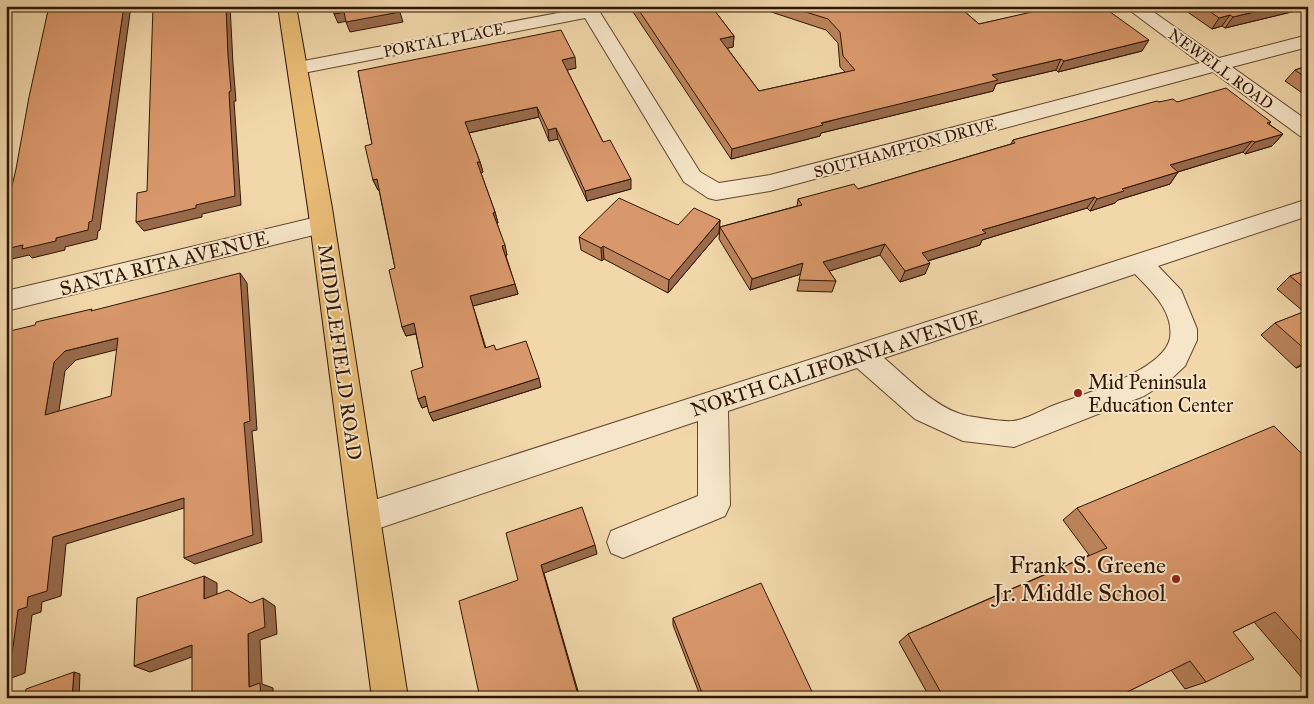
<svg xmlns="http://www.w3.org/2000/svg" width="1314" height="704" font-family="'IM FELL Great Primer',serif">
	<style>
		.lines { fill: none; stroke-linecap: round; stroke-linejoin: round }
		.minor-casing { stroke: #60462d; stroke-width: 2 }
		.major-casing { stroke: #2f1503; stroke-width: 2 }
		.minor { fill: #f6e5c8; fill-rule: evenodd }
		.major { fill: #e8bc75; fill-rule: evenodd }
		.wall { fill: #bb835c; stroke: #2f1503 }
		.shaded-wall { fill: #986a4b; stroke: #2f1503 }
		.building { fill: #d9986b; stroke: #2f1503; fill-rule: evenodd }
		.poi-dot { fill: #8f2418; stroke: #f6e5c8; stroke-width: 2 }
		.labels { text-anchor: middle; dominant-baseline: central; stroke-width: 4; stroke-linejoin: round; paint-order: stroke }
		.far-street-label { font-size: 16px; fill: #2f1503; stroke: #f6e5c8 }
		.street-label { font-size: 20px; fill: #2f1503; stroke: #f6e5c8 }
		.poi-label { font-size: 20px; fill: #2f1503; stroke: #f6e5c8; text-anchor: start }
		.near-poi-label { font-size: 24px; fill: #2f1503; stroke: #f6e5c8; text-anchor: end }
	</style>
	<rect width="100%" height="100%" fill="#f1d7aa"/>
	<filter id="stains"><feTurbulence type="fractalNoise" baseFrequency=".004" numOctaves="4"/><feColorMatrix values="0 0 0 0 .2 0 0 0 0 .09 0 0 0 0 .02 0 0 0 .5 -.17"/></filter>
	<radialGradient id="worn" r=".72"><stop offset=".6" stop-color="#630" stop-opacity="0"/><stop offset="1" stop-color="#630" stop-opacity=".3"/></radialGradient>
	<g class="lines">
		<g class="minor-casing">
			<g id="minor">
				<polygon points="578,6 596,6 700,172 719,183 770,175 1200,63 1124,6 1145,6 1219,58 1308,35 1308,47 1232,67 1308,121 1308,138 1300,136 1213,72 770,191 716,200 708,198 684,182 585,18 298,74 291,72 288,68 291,64 298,62 579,9"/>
				<path d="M 1308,199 L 1308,216 L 1158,266 L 1181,290 L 1197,329 L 1197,340 L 1185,366 L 1171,379 L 1144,396 L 1014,447 L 963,441 L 915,419 L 857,368 L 728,411 L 730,505 L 725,516 L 623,558 L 611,553 L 607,542 L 611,531 L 698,496 L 698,421 L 365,533 L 354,529 L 349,518 L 354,507 L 365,503 ZM 1135,274 C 1151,291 1174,311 1170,338 C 1164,371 1081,395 1052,406 C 1040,411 1025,420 1013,421 C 1002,422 980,418 968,416 C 937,410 908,378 884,358 Z"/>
				<polygon points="321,216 330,219 333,225 330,231 6,311 6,291"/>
			</g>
		</g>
		<g class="major-casing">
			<polygon id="major" points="278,6 296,6 332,208 408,698 372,698 308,208"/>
		</g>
		<use href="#minor" class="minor"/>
		<use href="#major" class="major"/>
	</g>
	<g class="wall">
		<polygon points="629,6 711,6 734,36 733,47 727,48 759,91 845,72 840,67 838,43 826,30 753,6 958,6 979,24 1048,9 1045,6 1102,6 1142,51 1058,72 1056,70 996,84 993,91 821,133 820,136 731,159"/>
		<polygon points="1179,6 1308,6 1308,8 1225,28 1222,26 1212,29"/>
		<polygon points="1308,66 1308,97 1285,81 1295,70"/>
		<polygon points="576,68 567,70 603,142 631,189 587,201 558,139 549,141 539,117 469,133 480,162 483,172 481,173 495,212 498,223 497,223 507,255 506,256 518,294 473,306 486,348 496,350 541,387 433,421 427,406 422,408 418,399 423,367 416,334 406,336 402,327 395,268 379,190 378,190 373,180 372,144 358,71"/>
		<polygon points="1159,102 1177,102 1271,122 1269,124 1283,134 1272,146 1245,154 1243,152 1178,172 1170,184 1118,200 1115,203 1090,211 1087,208 982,240 980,245 928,261 925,274 900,282 880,255 829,271 836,281 832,292 797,291 801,274 750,290 719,239 720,227 797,206 798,199 858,189 1011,144 1013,140"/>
		<polygon points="720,220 719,233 668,293 604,259 602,261 581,250 579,237"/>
		<polygon points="1308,270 1308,363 1296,368 1261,335 1275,323 1304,312 1277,289 1290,276"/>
		<polygon points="1308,452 1308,685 1254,622 1233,632 1206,682 1185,689 1171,670 1115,698 930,698 899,642 908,634 1089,555 1063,520 1077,508 1302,454"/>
		<polygon points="673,618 815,698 701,698 673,625"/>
	</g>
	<g class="shaded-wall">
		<polygon points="124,6 131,6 100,230 98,231 97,239 65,247 65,250 32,258 29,255 12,259 6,254 6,245 56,238 89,222"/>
		<polygon points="226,6 230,6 233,64 236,101 234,101 241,205 202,214 202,217 144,231 136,222 196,205 229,92"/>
		<polygon points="398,6 403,22 350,32 346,22"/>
		<polygon points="1279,6 1308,6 1308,8 1225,28 1233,17"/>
		<polygon points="344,12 347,21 338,23 334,14"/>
		<polygon points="1230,15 1222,26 1212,29 1219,18"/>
		<polygon points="734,36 733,47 719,50 720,39"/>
		<polygon points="1149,40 1142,51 1058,72 1064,61"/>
		<polygon points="575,57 576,68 563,71 562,60"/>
		<polygon points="1061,59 1056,70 996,84 993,91 821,133 820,136 731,159 732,149 992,75"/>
		<polygon points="537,107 539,117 468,133 465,122"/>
		<polygon points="556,128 558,139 549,141 548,130"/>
		<polygon points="1283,134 1272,146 1245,154 1255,142"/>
		<polygon points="1252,141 1243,152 1161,177 1170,165"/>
		<polygon points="477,162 480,162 483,172 480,173"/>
		<polygon points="1178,172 1170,184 1118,200 1115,203 1090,211 1097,199 1122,189"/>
		<polygon points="377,179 381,190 378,190 373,180"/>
		<polygon points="631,179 631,189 587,201 585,191"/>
		<polygon points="1095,197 1087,208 982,240 980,245 917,264 922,253 982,230"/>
		<polygon points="495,212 498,223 496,223 493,213"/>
		<polygon points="720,220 719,233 668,293 669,280"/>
		<polygon points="885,244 880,255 820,274 823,262"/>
		<polygon points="505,245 507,255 505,256 502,246"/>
		<polygon points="603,246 604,259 602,261 601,248"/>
		<polygon points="803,263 801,274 750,290 752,279"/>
		<polygon points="930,263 925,274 900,282 905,271"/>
		<polygon points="240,273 247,283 257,430 252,431 262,542 195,564 184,558 244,423"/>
		<polygon points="515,284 518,294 473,306 470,296"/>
		<polygon points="414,323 418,333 406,336 402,327"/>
		<polygon points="118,338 127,347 76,360 65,371 57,424 45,415 54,362 65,351"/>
		<polygon points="1308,359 1308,363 1296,368"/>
		<polygon points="539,378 541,387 433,421 429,413"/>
		<polygon points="425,396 430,405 422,408 418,399"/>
		<polygon points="184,498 194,505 66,544 61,596 42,602 41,612 32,615 25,673 6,680 6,670 18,610 28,597 53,537"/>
		<polygon points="595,545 597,554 544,573 580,698 579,698 541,565"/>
		<polygon points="204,576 217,583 217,606 204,599"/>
		<polygon points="263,598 275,606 277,634 260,640 262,684 273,688 273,698 261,698 249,687 248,634"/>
		<polygon points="192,645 206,652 150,672 134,666"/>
		<polygon points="74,672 80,674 79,698 72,698"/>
	</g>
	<g class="building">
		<polygon points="49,6 124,6 92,221 89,222 88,230 56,238 56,241 22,249 23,245 6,249 6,211 16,169 29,97"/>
		<polygon points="153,6 226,6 228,55 231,91 229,92 235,196 196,205 196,208 136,222 137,193 147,191"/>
		<polygon points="333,6 398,6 400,12 346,22 344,12 334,14"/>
		<polygon points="636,6 711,6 734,36 720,39 759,91 855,70 843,56 840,32 828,19 787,6 958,6 979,24 1058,6 1102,6 1149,40 1064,61 1061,59 992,75 998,80 821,123 823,125 732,149"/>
		<polygon points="1202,6 1279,6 1233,17 1230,15 1219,18"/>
		<polygon points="561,30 575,57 562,60 603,142 610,140 631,179 585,191 556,128 548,130 537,107 465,122 480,162 477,162 495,212 493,213 505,245 502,246 515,284 470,296 485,348 494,345 496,350 526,341 539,378 429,413 425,396 418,399 411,371 423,367 414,323 402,327 389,270 395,268 377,179 373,180 365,146 372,144 358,71"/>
		<polygon points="1308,66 1308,79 1295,70"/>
		<polygon points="1226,88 1271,122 1267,123 1283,134 1255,142 1252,141 1170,165 1178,172 1122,189 1124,191 1097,199 1095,197 982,230 986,233 922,253 930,263 905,271 885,244 823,262 836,281 799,280 803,263 752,279 720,227 802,205 798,199 854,184 858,189 1015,143 1013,140 1157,101 1159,102 1173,99 1177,102"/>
		<polygon points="619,198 678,225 694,208 720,220 669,280 603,246 601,248 579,237"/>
		<polygon points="1308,270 1308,291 1290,276"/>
		<path d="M 240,273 L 250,421 L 244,423 L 253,535 L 184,558 L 184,498 L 53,537 L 47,591 L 28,597 L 27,607 L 18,610 L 10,669 L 6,670 L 6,332 L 35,325 L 36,322 L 92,309 L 91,311 ZM 118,338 L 111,396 L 45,415 L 54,362 L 65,351 Z"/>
		<polygon points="1308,310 1308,352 1275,323"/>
		<polygon points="1274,426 1302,454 1308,452 1308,649 1275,612 1233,632 1254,659 1206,682 1190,661 1115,698 944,698 908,634 1107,548 1077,508"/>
		<polygon points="582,507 595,545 541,565 579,698 480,698 459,601 518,580 506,533"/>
		<polygon points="204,576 204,599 228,590 251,603 263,598 265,627 248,634 249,687 260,683 261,698 192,698 192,645 134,666 137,598"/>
		<polygon points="761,583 815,698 704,698 673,618"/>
		<polygon points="74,672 72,698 25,698 26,689"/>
	</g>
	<g class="poi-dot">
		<circle cx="1078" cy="393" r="5"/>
		<circle cx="1176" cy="579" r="5"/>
	</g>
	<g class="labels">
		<g class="far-street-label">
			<text transform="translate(444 40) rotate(-11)">PORTAL PLACE</text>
			<text transform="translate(1221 69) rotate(36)">NEWELL ROAD</text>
			<text transform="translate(905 148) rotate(-15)">SOUTHAMPTON DRIVE</text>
		</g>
		<g class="street-label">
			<text transform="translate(164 263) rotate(-14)">SANTA RITA AVENUE</text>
			<text transform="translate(340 352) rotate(82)">MIDDLEFIELD ROAD</text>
			<text transform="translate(836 363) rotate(-18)">NORTH CALIFORNIA AVENUE</text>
		</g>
		<g class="poi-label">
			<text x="1088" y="382">Mid Peninsula<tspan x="1088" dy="23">Education Center</tspan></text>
		</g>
		<g class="near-poi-label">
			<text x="1166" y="565">Frank S. Greene<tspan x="1166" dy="28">Jr. Middle School</tspan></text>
		</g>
	</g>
	<rect width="1314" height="704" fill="none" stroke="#f1d7aa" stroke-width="25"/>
	<rect x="8" y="8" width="1299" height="689" fill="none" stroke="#2f1503" stroke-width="2.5"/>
	<rect x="12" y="12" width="1289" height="679" fill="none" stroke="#2f1503"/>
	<rect width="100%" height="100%" filter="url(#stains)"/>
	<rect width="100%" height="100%" fill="url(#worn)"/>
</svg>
